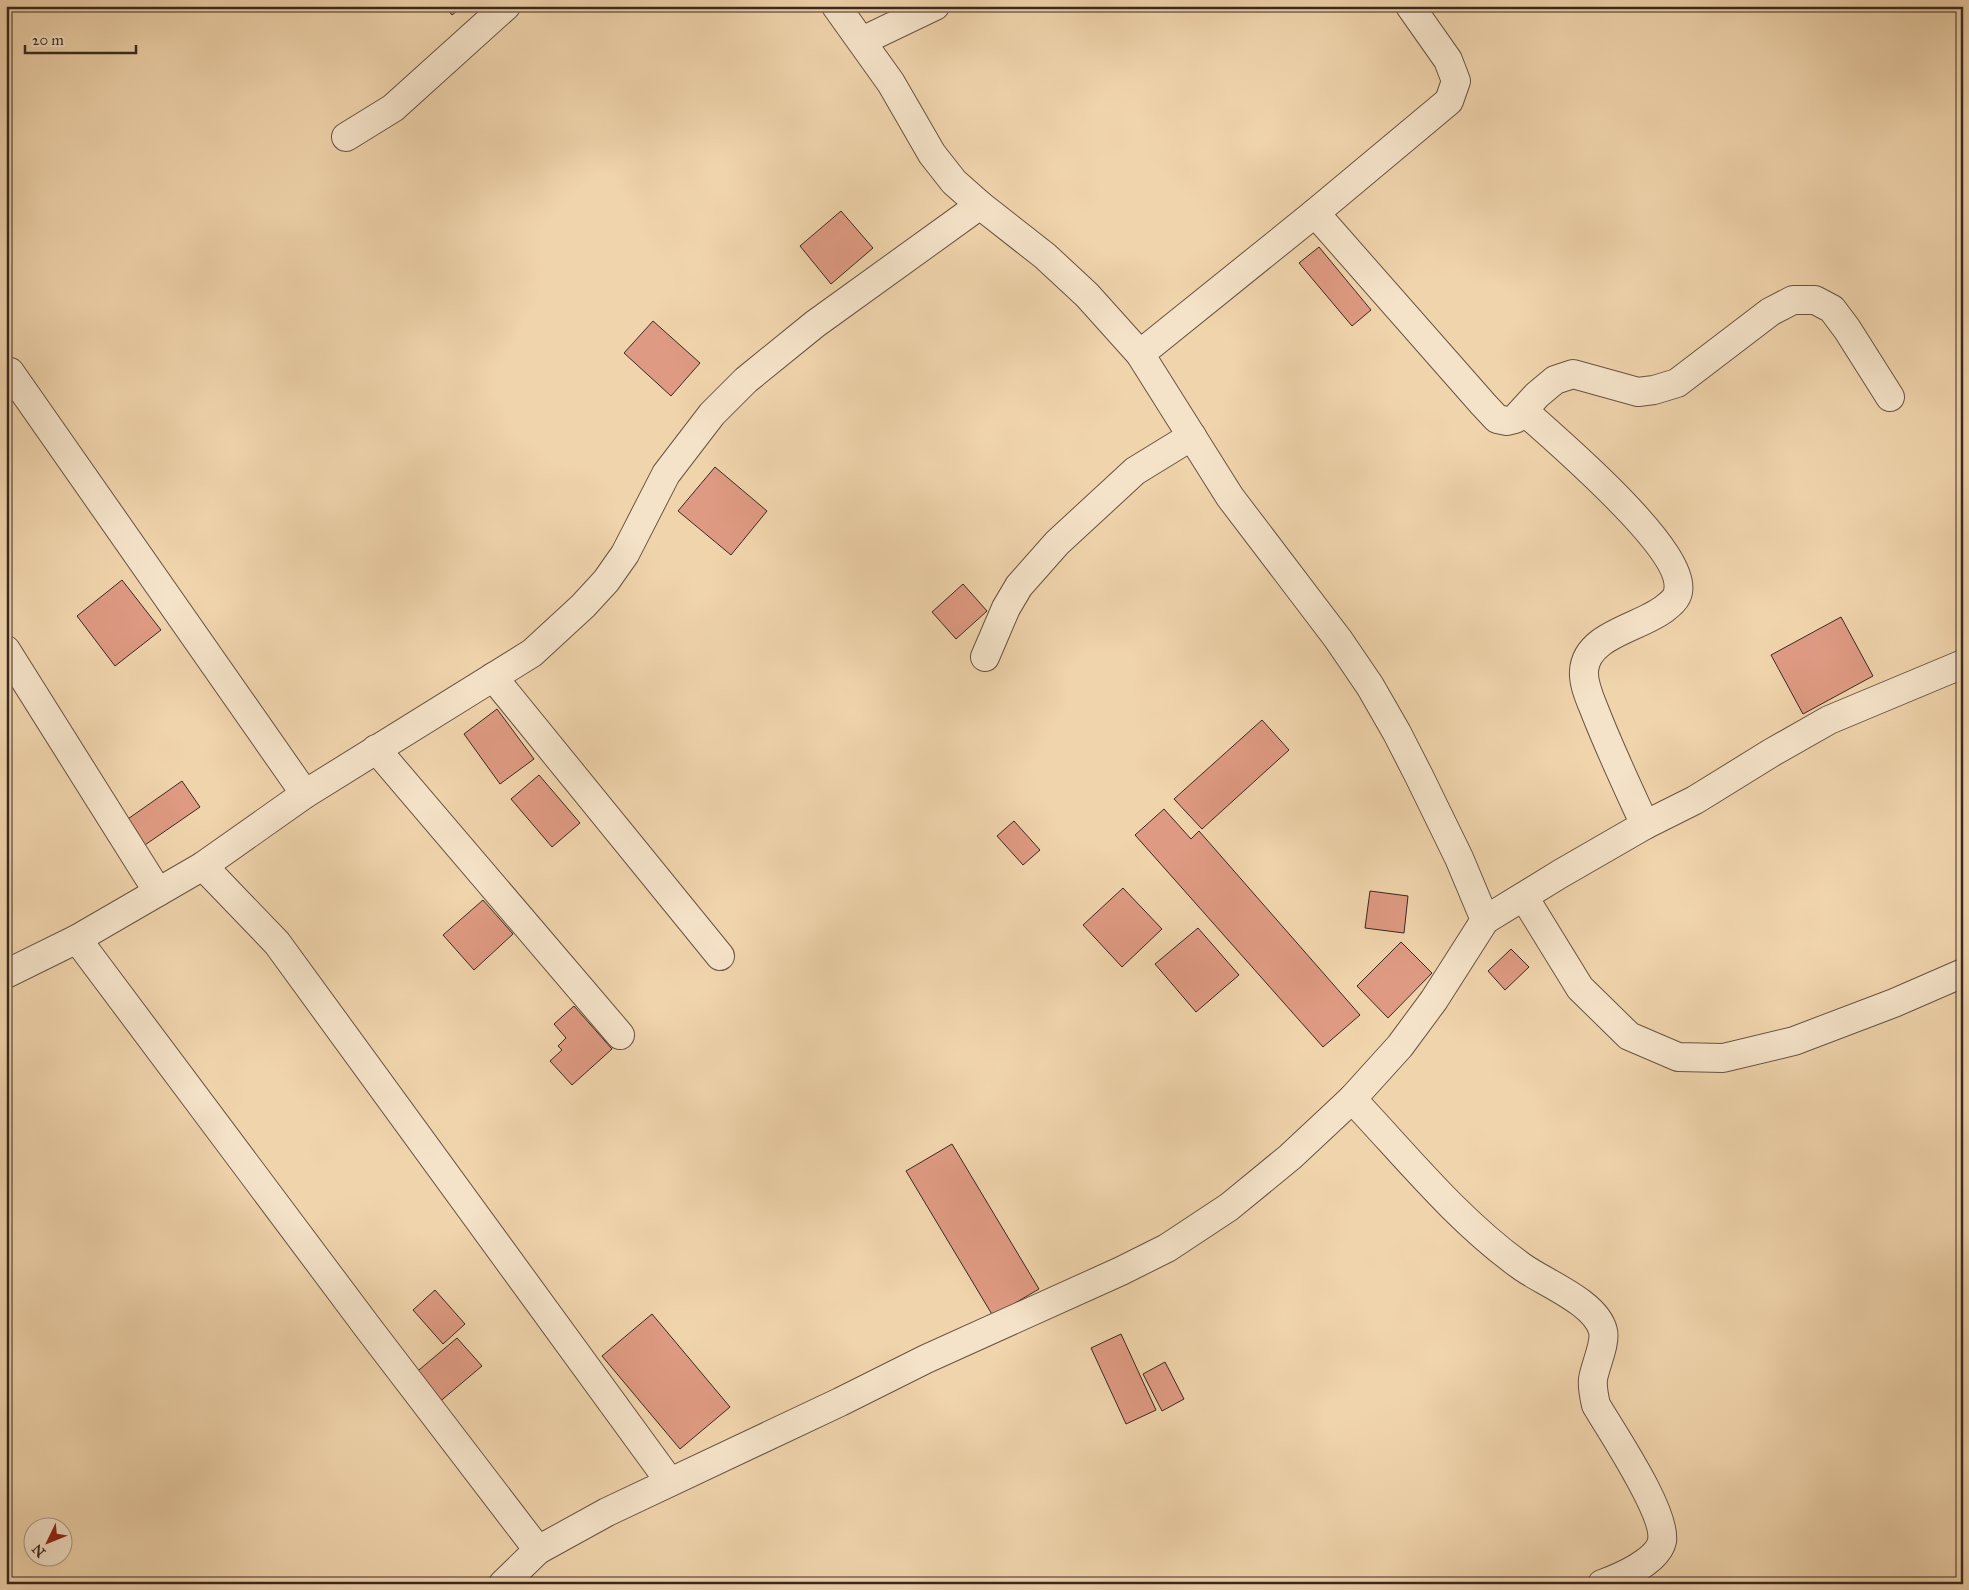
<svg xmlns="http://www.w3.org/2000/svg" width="1969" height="1590" font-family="'IM FELL Great Primer',serif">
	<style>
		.building { fill: #de9a82; stroke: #3b2820 }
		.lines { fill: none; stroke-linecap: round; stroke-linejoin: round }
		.minor-casing { stroke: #685343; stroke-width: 30 }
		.minor { stroke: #f5e3c9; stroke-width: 28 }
	</style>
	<rect width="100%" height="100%" fill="#f0d4ac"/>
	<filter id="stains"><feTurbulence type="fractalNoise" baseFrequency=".004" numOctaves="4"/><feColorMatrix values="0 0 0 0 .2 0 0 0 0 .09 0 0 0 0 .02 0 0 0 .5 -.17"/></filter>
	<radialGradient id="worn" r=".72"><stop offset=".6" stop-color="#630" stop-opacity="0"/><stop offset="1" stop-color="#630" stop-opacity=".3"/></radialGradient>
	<g class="building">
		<polygon points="444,6 463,6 452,15"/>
		<polygon points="841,211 873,248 831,284 800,246"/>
		<polygon points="1319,247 1371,310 1352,326 1299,263"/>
		<polygon points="653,321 700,363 671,396 624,353"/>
		<polygon points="715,467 767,511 731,555 678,511"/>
		<polygon points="122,580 161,630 115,666 77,616"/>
		<polygon points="963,584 987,611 956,639 932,612"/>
		<polygon points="1841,617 1873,676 1803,714 1771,655"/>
		<polygon points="497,709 534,759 500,784 464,734"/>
		<polygon points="1262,720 1289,750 1202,829 1174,799"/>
		<polygon points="539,775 580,823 552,847 511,799"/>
		<polygon points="182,781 200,807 142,847 125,821"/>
		<polygon points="1164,809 1191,839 1199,831 1360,1015 1323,1047 1135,835"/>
		<polygon points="1014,821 1040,850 1023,865 997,836"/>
		<polygon points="1123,888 1162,929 1122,967 1083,925"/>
		<polygon points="1370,891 1408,896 1404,933 1365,928"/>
		<polygon points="483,900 513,934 474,970 443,935"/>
		<polygon points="1198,928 1239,975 1196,1012 1155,964"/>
		<polygon points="1401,942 1432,973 1388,1018 1357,986"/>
		<polygon points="1511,949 1529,967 1505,990 1488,971"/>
		<polygon points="574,1006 612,1049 572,1085 550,1061 562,1050 558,1046 566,1038 554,1024"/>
		<polygon points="952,1144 1039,1289 993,1316 906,1171"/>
		<polygon points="435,1290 465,1324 443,1344 413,1310"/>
		<polygon points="652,1314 730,1407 680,1449 602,1356"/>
		<polygon points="1121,1334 1156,1410 1126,1424 1091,1348"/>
		<polygon points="457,1338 482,1366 437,1404 413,1375"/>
		<polygon points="1165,1362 1184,1399 1162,1411 1143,1374"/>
	</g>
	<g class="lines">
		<g class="minor-casing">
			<g id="minor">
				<polyline points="836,6 891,83 932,154 954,182 980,205 1045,256 1087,295 1140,354 1230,497 1338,639 1370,686 1397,733 1419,776 1459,858 1485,920"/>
				<polyline points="862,41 935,6"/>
				<polyline points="346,137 393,108 506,6"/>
				<polyline points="1315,213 1483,404 1497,419 1507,421 1515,419 1537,395 1555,380 1573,374 1638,392 1654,390 1677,383 1770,312 1793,300 1815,300 1832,309 1847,329 1890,397"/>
				<polyline points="1140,354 1315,213 1449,101 1456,81 1448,60 1410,6"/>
				<polyline points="10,372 305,794"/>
				<path d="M 1524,411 C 1555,439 1687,550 1678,592 C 1677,599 1669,605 1664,609 C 1639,628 1586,635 1584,671 C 1583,685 1591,701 1596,714 C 1611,752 1628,788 1645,825"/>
				<polyline points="6,650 158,892"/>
				<polyline points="985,657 1006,608 1019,586 1057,543 1135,471 1192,436"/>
				<polyline points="493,677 720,956"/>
				<polyline points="376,749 620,1035"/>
				<polyline points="203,866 277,943 670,1482"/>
				<polyline points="1524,897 1580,988 1629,1036 1678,1057 1723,1058 1794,1041 1894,1003 1963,973"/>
				<polyline points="77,939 369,1329 538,1550"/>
				<polyline points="6,974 77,939 203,866 305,794 532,653 583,606 606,581 625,554 666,474 712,414 746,380 815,324 980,205"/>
				<path d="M 1352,1099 C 1406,1156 1457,1220 1521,1266 C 1544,1283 1596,1302 1603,1331 C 1606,1343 1595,1366 1593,1379 C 1592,1388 1594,1396 1596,1405 C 1611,1431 1667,1513 1662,1541 C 1658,1561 1621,1577 1602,1584"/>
				<polyline points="503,1584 538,1550 607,1512 840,1402 926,1359 1121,1271 1167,1248 1229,1207 1290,1157 1352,1099 1400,1046 1434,1000 1485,920 1560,874 1645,825 1695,800 1771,753 1829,720 1963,664"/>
			</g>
		</g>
		<use href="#minor" class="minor"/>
	</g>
	<rect width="1969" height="1590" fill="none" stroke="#f0d4ac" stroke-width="25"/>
	<rect x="8" y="8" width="1954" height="1575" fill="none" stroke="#3b2820" stroke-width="2.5"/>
	<rect x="12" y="12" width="1944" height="1565" fill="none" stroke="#3b2820"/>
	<g transform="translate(48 1542) rotate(227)"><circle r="24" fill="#f5e3c9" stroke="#ab9885"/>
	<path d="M0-4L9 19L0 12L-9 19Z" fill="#8f2418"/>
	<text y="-8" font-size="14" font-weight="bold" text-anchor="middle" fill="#3b2820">N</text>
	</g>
	<path d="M25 45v8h111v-8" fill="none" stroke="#3b2820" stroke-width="2.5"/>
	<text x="32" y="45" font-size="15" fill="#3b2820" stroke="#f5e3c9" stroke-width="4" paint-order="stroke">20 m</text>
	<rect width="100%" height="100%" filter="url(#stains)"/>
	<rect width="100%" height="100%" fill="url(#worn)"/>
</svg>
